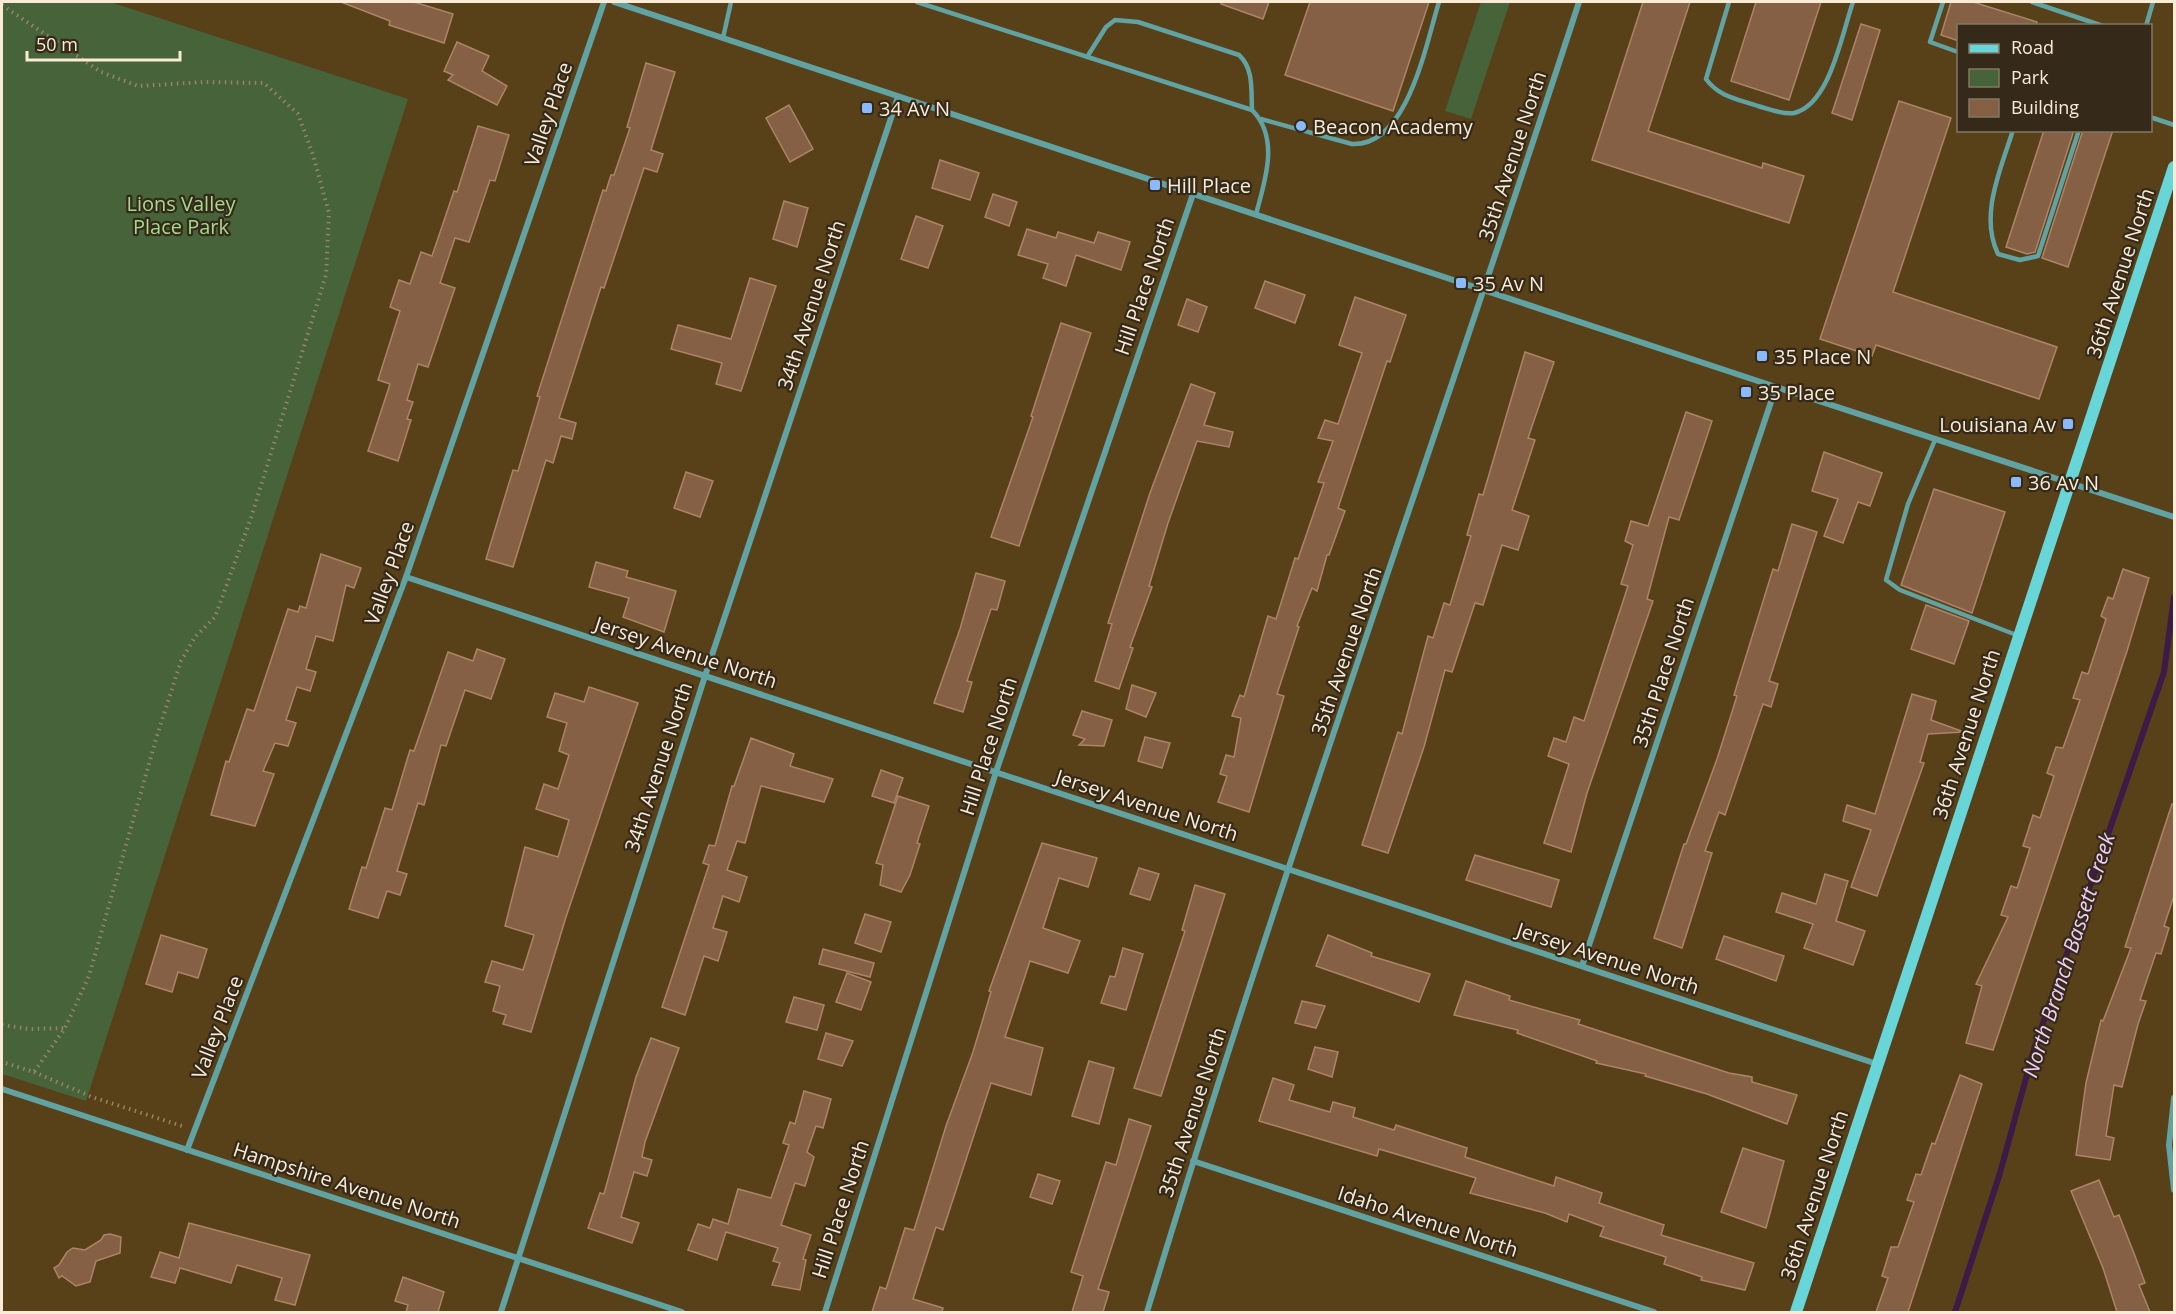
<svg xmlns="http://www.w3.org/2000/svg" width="2176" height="1314" font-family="'Open Sans',sans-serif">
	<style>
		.green { fill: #46633a }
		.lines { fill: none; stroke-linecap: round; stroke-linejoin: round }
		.stream { stroke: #3d1b48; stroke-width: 6 }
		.building { fill: #866044; stroke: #ac8467; stroke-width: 1.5 }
		.path { stroke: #988464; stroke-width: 4; stroke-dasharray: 1.5 4.5; stroke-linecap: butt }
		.lane { stroke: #61a2a3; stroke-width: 4.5 }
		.street { stroke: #61a2a3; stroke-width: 6 }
		.secondary { stroke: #68d6d8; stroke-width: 12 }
		.poi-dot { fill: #8bbafc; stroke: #352919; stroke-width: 2 }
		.labels { text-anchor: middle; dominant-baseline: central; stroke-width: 4.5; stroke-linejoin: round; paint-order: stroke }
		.poi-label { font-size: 20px; fill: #f9ebd5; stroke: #352919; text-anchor: start }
		.street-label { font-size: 20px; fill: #f9ebd5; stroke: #352919 }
		.park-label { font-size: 20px; fill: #a4da8e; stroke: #352919 }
		.water-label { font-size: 21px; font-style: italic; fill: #f0cefc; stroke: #352919 }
	</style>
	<rect width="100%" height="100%" fill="#584019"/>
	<g class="green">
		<polygon points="2,2 110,2 408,99 86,1101 2,1074"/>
		<polygon points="1481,2 1510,2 1471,119 1445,111"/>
	</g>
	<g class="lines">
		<polyline class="stream" points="1955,1312 2000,1173 2034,1049 2164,672 2174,597"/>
	</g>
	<g class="building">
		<polygon points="341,2 414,2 453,14 444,43 389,25 390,21"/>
		<polygon points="1221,2 1269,2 1263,19 1221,4"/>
		<polygon points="1310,2 1429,2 1393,111 1285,75"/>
		<polygon points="1643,2 1690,2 1648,131 1762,168 1763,163 1804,176 1789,223 1592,160"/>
		<polygon points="1756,2 1821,2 1789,100 1731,81"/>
		<polygon points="1951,2 1973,2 2037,22 2036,26 1959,26 1959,41 1941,35"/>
		<polygon points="1861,24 1880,30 1852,120 1832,113"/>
		<polygon points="457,42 489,56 482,71 507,86 497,105 448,80 453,75 444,71"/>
		<polygon points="646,63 675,72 651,150 663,154 657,172 644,168 604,288 601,287 559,418 576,423 572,439 561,436 553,463 546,460 513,567 486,559 513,470 518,471 540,397 537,396 603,190 606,191 611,175 614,175 630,128 627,127"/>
		<polygon points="1899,101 1951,118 1893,292 2057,347 2039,399 1876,345 1872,356 1820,339"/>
		<polygon points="789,105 813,149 790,162 766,118"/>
		<polygon points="478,126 509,135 495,181 490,180 469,242 455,238 440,283 455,288 428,367 418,364 407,400 413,402 407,419 411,420 398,461 368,451 390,384 378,380 400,311 390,307 399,280 410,284 421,252 432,256 454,191 457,192"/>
		<polygon points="2044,130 2074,130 2035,252 2027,254 2006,247"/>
		<polygon points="2083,130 2113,130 2068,267 2042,258"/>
		<polygon points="940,160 979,173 970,200 932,188"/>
		<polygon points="993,194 1017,202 1009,226 985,217"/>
		<polygon points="784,201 808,208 797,247 773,239"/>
		<polygon points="916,216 943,226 928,268 901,259"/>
		<polygon points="1027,229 1056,238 1058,232 1094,243 1098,232 1130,242 1121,270 1076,255 1066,286 1043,278 1048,264 1018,255"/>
		<polygon points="750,278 776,286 741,391 716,384 722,363 671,349 678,325 731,339"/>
		<polygon points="1265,281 1305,295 1295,323 1255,308"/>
		<polygon points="1355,297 1406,315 1390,362 1387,361 1338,508 1345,511 1329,555 1327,555 1317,591 1312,588 1297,626 1299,627 1277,694 1284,696 1249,812 1218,802 1227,776 1220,774 1226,755 1234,757 1241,718 1232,716 1240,695 1244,697 1268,616 1276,619 1295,558 1298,559 1324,483 1318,482 1333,441 1318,438 1325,420 1338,424 1362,353 1339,345"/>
		<polygon points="1187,299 1207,307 1198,332 1178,325"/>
		<polygon points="1061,323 1091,333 1019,546 991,537 1033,417 1031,416"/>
		<polygon points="1525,352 1554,362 1528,438 1535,440 1512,510 1529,516 1518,550 1502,545 1483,605 1475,603 1452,672 1445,670 1424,747 1388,853 1362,845 1398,732 1402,734 1428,636 1433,638 1444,603 1450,605 1471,536 1467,535 1479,494 1483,495"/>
		<polygon points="1191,384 1215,393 1204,425 1233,432 1229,447 1197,441 1168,523 1149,586 1152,587 1130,647 1133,648 1119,689 1095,681 1112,624 1108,623 1150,493"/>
		<polygon points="1686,412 1712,421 1679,520 1669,517 1647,599 1653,601 1587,793 1571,852 1544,843 1569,764 1548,756 1554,738 1566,742 1574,717 1584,721 1628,586 1621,584 1633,545 1625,541 1631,521 1648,526"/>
		<polygon points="1824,452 1882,473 1870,506 1858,502 1843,543 1824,536 1838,499 1812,491"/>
		<polygon points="686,472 713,481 700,517 674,508"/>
		<polygon points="1934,489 2005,512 1972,613 1901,585"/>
		<polygon points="1792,524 1817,532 1769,681 1778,684 1771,707 1763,704 1725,815 1719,812 1705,851 1712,853 1682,948 1654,938 1684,844 1686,844 1717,759 1737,696 1734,695 1773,569 1778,571"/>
		<polygon points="321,554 361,568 354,588 346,585 333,641 316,636 306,669 316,672 310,691 297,687 286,720 296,723 288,746 275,743 263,771 274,774 255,826 211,815 226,761 229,762 247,709 254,711 288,609 298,612 300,606 306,608"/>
		<polygon points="596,562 628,571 626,577 676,591 664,632 623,617 629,598 589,587"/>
		<polygon points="2123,569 2149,578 2127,651 1993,1050 1966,1043 1982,986 1976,984 2008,917 2001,915 2011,886 2017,888 2030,848 2023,846 2033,815 2040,818 2054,776 2047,773 2056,747 2063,748 2080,700 2073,698 2082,672 2088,674 2106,619 2101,616 2108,597 2113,599"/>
		<polygon points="976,573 1005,581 997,610 991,609 967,681 972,682 963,712 934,703 960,629"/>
		<polygon points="1926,605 1969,621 1954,664 1911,649"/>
		<polygon points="477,649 505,659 491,699 465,690 446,746 441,745 424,805 418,803 397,871 407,874 400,895 387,891 378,918 349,909 362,867 366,868 385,808 392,810 410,750 414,751 448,652 473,661"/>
		<polygon points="1132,685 1156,693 1146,717 1126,709"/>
		<polygon points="589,687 638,703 566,917 531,1032 503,1024 506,1015 493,1011 500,986 485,982 492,961 523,970 534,935 505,926 525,847 558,857 569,820 536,809 544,784 558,789 569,755 559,751 567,723 547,717 555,693 584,702"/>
		<polygon points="1912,694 1936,701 1931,720 1964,732 1928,734 1920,762 1924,763 1877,896 1851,887 1871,830 1843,821 1847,805 1875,814"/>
		<polygon points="1082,711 1112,720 1104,746 1079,745 1085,739 1073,735"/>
		<polygon points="1145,737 1170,743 1162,768 1138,761"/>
		<polygon points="751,738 794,754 790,766 833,779 824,802 761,786 745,843 737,841 727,870 747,877 739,902 723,896 713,928 727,932 718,961 704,956 685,1015 662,1007 709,865 703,863 709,845 715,846 732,786 734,786"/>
		<polygon points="881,770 903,778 894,803 872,796"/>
		<polygon points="898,796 929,806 917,843 920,844 910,875 901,892 880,885 883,865 876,863"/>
		<polygon points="2172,804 2175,805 2175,893 2164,926 2169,928 2161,954 2156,953 2140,1000 2146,1001 2138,1024 2122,1087 2114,1085 2106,1136 2114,1138 2110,1160 2076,1155 2086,1083 2101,1020 2103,1021 2131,948 2125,947"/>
		<polygon points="1042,843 1097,858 1088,887 1059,878 1043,928 1080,941 1068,973 1030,961 1005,1037 1043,1048 1031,1095 991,1083 943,1230 936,1227 913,1299 943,1308 942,1312 872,1312 880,1287 886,1289 905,1228 914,1230 946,1126 973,1052 991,992 989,991"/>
		<polygon points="1475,855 1559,880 1551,907 1466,880"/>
		<polygon points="1139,868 1159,874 1150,900 1130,894"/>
		<polygon points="1825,874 1848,881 1836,921 1865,931 1853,965 1804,948 1813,924 1776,912 1782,893 1816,904"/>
		<polygon points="1195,885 1225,894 1161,1096 1134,1088 1185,931 1182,930"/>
		<polygon points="865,914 891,922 881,952 855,943"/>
		<polygon points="161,935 207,949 198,978 178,972 172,992 146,984"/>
		<polygon points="1328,935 1372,953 1371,956 1430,974 1419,1002 1316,966"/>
		<polygon points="1724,936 1784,956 1776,981 1716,959"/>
		<polygon points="1123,948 1143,954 1126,1010 1101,1003 1110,976 1115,977"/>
		<polygon points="823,949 874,963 870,977 819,964"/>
		<polygon points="847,973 871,982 861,1010 836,1002"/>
		<polygon points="1466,981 1510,996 1509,1000 1580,1020 1578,1024 1729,1073 1752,1077 1752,1082 1797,1095 1787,1124 1707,1094 1645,1076 1646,1074 1596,1063 1597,1061 1517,1033 1518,1030 1454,1015"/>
		<polygon points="794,997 824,1005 817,1030 786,1022"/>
		<polygon points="1302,1001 1325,1006 1316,1028 1295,1023"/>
		<polygon points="826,1033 853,1041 842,1066 818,1059"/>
		<polygon points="651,1038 679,1048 645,1142 642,1157 652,1160 647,1176 634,1172 621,1217 639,1223 632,1243 588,1228 600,1193 604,1194 636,1077"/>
		<polygon points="1315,1047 1338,1052 1332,1077 1308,1069"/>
		<polygon points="1089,1061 1114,1068 1099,1124 1072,1116"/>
		<polygon points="1960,1075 1982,1084 1908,1312 1876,1312 1888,1278 1882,1276 1891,1247 1898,1247 1914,1202 1907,1200 1916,1174 1921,1175 1932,1143 1935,1144"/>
		<polygon points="1273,1078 1294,1085 1289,1100 1330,1112 1333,1102 1355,1108 1353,1117 1394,1130 1396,1125 1467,1148 1465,1157 1554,1186 1556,1177 1602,1193 1599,1203 1664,1225 1661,1235 1754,1263 1745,1290 1701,1280 1702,1277 1664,1264 1666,1257 1600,1236 1604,1227 1569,1214 1567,1222 1545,1213 1470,1193 1476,1178 1379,1149 1377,1156 1259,1121"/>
		<polygon points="804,1091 831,1099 823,1128 816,1126 807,1152 814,1157 805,1186 795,1183 781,1225 811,1235 803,1259 806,1260 800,1290 772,1285 780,1263 773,1261 778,1248 726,1232 717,1260 688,1250 698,1224 710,1228 713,1219 728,1224 738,1189 771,1198 789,1145 783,1143 790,1122 795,1124"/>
		<polygon points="1129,1119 1151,1126 1098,1289 1109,1292 1103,1312 1072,1312 1083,1276 1071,1272 1106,1162 1116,1165"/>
		<polygon points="1743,1148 1784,1161 1766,1228 1721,1212"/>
		<polygon points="1038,1174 1060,1181 1052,1204 1030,1197"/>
		<polygon points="2099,1180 2114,1217 2119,1215 2135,1256 2145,1283 2139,1285 2150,1312 2117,1312 2103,1268 2071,1191"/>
		<polygon points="189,1223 310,1255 295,1305 275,1300 282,1278 237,1265 231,1283 180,1268 175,1283 151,1277 160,1252 179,1258"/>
		<polygon points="110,1234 121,1237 120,1253 96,1261 90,1282 76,1286 62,1276 59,1278 54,1268 59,1265 67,1252 73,1248 85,1250 101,1240 104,1235"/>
		<polygon points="403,1277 444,1292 438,1312 406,1312 408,1305 395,1301"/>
	</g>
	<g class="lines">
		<g class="path">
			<polyline points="2,5 101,72 138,86 205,82 264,83 298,114 313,155 329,213 326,275 251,518 215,617 195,637 181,661 156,739 89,976 65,1028 34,1072 2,1062"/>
			<polyline points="2,1025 29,1029 65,1028"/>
			<polyline points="34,1072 92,1097 182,1126"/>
		</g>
		<g class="lane">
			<path d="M 917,2 L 1252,110 C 1280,138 1265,181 1256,214"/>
			<path d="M 1729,2 L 1706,79 C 1719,97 1738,99 1758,106 C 1769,109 1783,115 1794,113 C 1830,105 1842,33 1853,2"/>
			<polyline points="1943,2 1930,42 1958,52"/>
			<polyline points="2032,2 2103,26"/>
			<polyline points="2146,26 2153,2"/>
			<polyline points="723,38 731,2"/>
			<path d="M 1087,57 L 1106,27 L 1115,20 L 1138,22 L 1239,55 C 1254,69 1251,90 1252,110"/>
			<polyline points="2150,117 2174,125"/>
			<path d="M 1261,119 L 1352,144 C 1408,147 1426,43 1439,2"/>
			<path d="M 2013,130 C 2001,169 1979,215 1998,254 L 2020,260 L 2038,256 L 2079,130"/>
			<polyline points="1935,440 1908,504 1886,580 1900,590 2019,636"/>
		</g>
		<g class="street">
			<polyline points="614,2 1776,387 2174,517"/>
			<polyline points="406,577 1877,1064"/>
			<polyline points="1582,966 1776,387"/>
			<polyline points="2,1089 682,1312"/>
			<polyline points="2174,1098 2169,1145 2174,1190"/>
			<polyline points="187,1150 406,577 604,2"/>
			<polyline points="1193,1161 1654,1312"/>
			<polyline points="501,1312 705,676 898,97"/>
			<polyline points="825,1312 996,772 1193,194"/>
			<path d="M 1147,1312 C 1280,872 1437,439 1579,2"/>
		</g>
		<polyline class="secondary" points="1796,1312 2174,167"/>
	</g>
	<g class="poi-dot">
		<rect x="861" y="102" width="12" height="12" rx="3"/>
		<circle cx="1301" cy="126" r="6"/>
		<rect x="1149" y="179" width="12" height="12" rx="3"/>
		<rect x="1455" y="277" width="12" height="12" rx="3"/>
		<rect x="1756" y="350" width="12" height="12" rx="3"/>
		<rect x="1740" y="386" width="12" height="12" rx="3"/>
		<rect x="2062" y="418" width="12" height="12" rx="3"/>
		<rect x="2010" y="476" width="12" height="12" rx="3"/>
	</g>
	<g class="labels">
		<g class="poi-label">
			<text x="879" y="108">34 Av N</text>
			<text x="1313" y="126">Beacon Academy</text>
			<text x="1167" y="185">Hill Place</text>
			<text x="1473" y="283">35 Av N</text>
			<text x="1774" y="356">35 Place N</text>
			<text x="1758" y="392">35 Place</text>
			<text x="2056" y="424" text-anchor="end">Louisiana Av</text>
			<text x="2028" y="482">36 Av N</text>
		</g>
		<g class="street-label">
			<text transform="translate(548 114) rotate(-71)">Valley Place</text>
			<text transform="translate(1512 156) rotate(-72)">35th Avenue North</text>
			<text transform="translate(2120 273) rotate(-72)">36th Avenue North</text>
			<text transform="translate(1144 286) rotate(-71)">Hill Place North</text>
			<text transform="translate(811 305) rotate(-72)">34th Avenue North</text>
			<text transform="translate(389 573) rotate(-70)">Valley Place</text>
			<text transform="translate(1346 651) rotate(-71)">35th Avenue North</text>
			<text transform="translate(686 652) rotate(18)">Jersey Avenue North</text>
			<text transform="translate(1663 672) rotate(-72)">35th Place North</text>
			<text transform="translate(1966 734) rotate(-72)">36th Avenue North</text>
			<text transform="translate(988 746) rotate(-72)">Hill Place North</text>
			<text transform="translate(658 767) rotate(-72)">34th Avenue North</text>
			<text transform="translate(1147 805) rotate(18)">Jersey Avenue North</text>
			<text transform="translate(1608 958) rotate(18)">Jersey Avenue North</text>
			<text transform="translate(217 1027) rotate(-69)">Valley Place</text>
			<text transform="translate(1192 1112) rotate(-72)">35th Avenue North</text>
			<text transform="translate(347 1185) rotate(18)">Hampshire Avenue North</text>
			<text transform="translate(1814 1195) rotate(-72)">36th Avenue North</text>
			<text transform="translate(840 1209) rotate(-72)">Hill Place North</text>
			<text transform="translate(1428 1221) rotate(18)">Idaho Avenue North</text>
		</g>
		<g class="park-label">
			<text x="181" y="203">Lions Valley<tspan x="181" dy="23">Place Park</tspan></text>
		</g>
		<g class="water-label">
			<text transform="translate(2068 955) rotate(-72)">North Branch Bassett Creek</text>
		</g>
	</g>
	<rect width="2176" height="1314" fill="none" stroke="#f9ebd5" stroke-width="6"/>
	<rect x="1957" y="24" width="195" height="108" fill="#352919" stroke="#837764" stroke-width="1.5"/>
	<rect x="1969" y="44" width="30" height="9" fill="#68d6d8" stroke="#837764" stroke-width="1.5"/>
	<text x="2011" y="54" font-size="18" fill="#f9ebd5">Road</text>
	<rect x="1969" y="69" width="30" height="18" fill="#46633a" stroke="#837764" stroke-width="1.5"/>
	<text x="2011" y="84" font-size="18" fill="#f9ebd5">Park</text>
	<rect x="1969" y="99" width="30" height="18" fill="#866044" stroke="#837764" stroke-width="1.5"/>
	<text x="2011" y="114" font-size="18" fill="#f9ebd5">Building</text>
	<path d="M27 51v9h153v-9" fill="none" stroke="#f9ebd5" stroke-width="3"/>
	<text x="36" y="51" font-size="18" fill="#f9ebd5" stroke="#352919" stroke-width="4.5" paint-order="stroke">50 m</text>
</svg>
